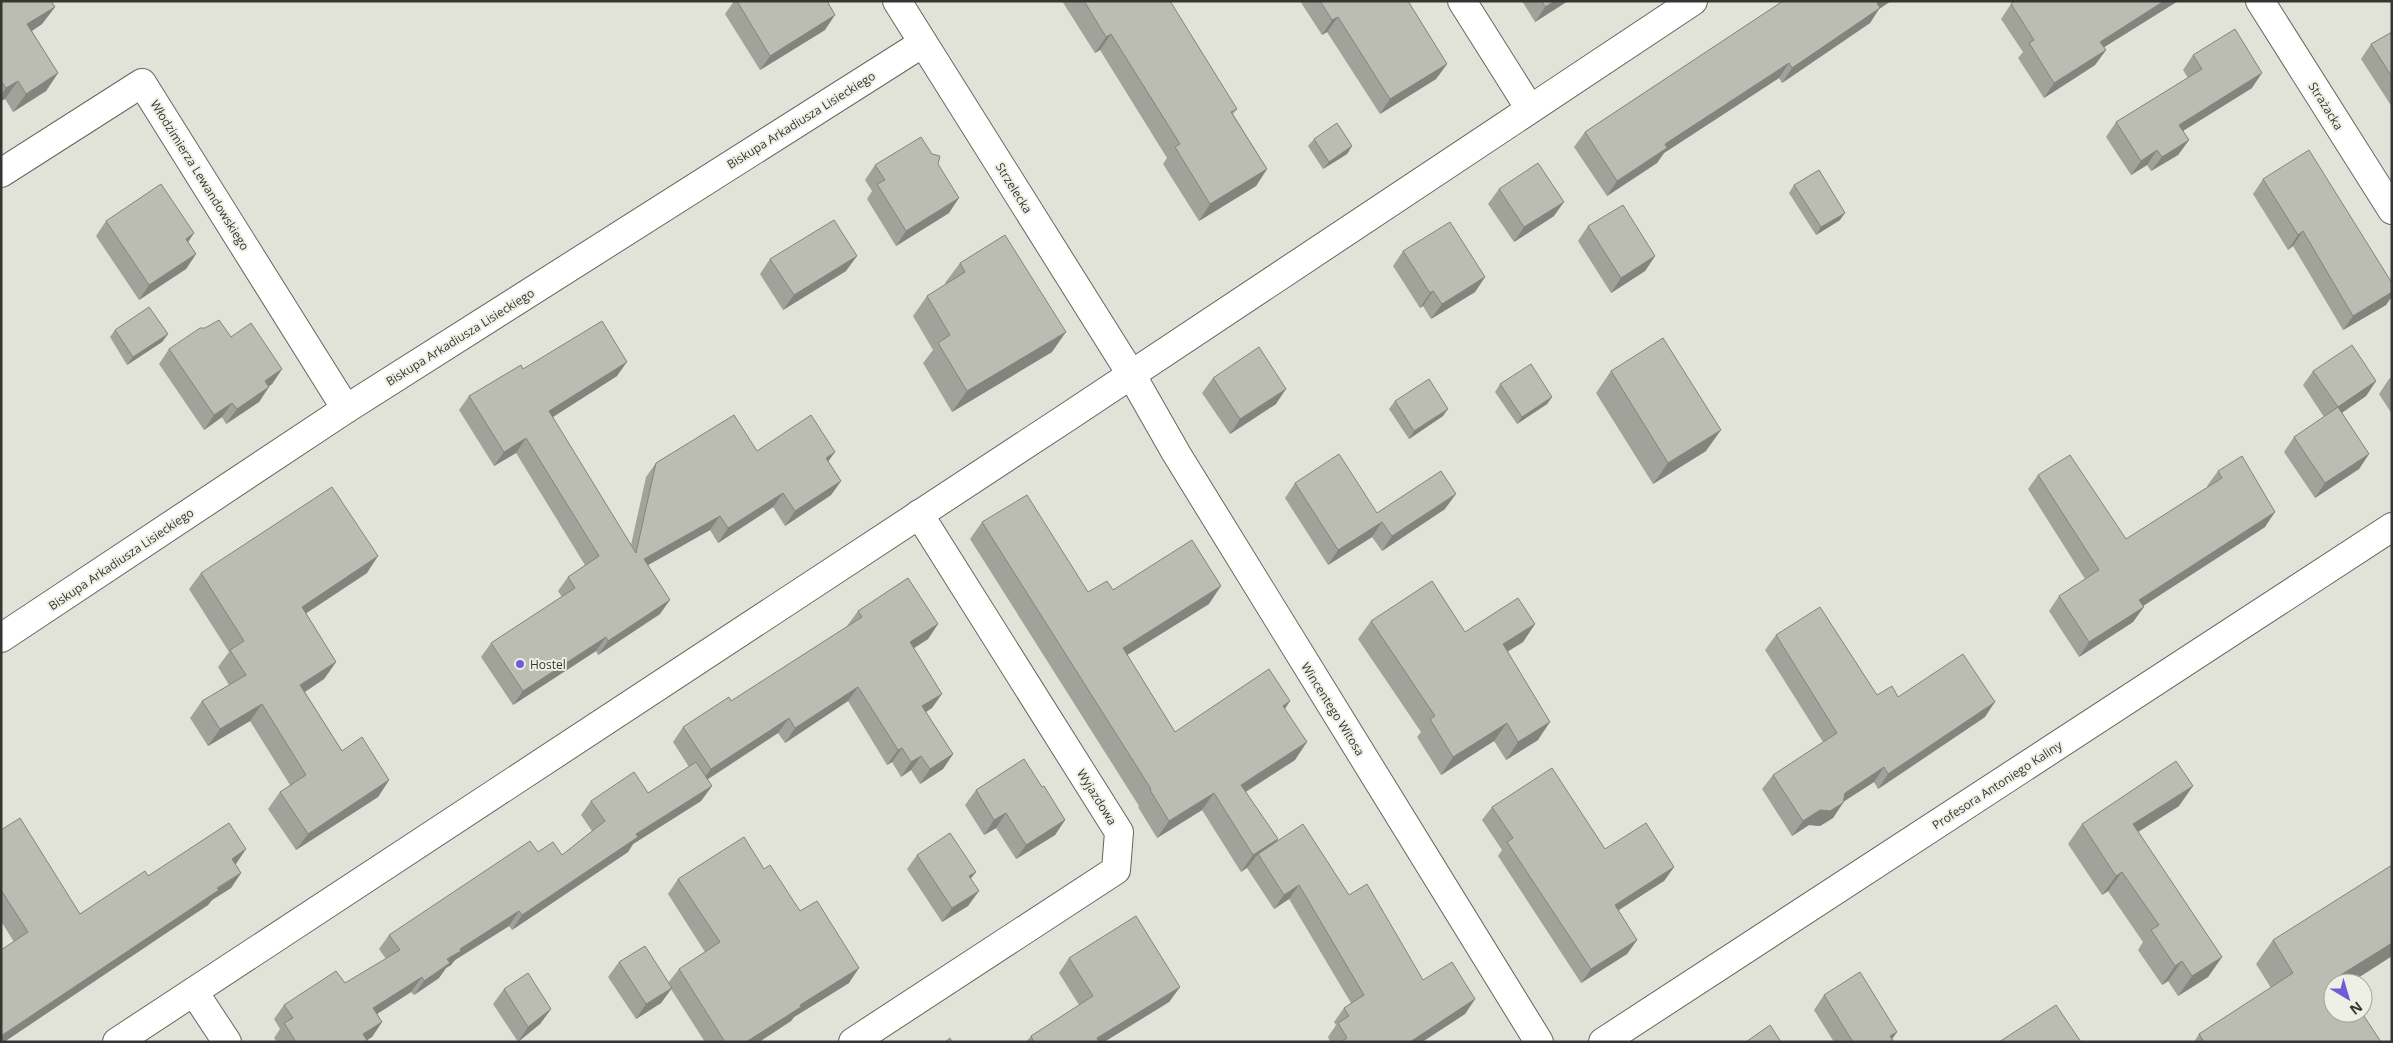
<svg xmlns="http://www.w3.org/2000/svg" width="2393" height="1043" font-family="'Open Sans',sans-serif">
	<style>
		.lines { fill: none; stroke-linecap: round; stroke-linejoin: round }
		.street-casing { stroke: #65675e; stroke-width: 30 }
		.secondary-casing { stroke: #65675e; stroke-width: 30 }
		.street { stroke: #fff; stroke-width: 28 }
		.secondary { stroke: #fff; stroke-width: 28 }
		.wall { fill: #a1a39a }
		.shaded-wall { fill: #83847d }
		.building { fill: #bbbdb3; stroke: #83847d }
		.poi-dot { fill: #715bd6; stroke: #eef0e6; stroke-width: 2 }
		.labels { text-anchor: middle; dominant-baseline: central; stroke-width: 4; stroke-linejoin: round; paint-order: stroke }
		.street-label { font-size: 12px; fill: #353632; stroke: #eef0e6 }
		.poi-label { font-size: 12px; fill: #353632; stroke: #eef0e6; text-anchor: start }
	</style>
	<rect width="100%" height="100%" fill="#e1e3d9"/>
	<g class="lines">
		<g class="street-casing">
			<g id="street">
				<polyline points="1462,1 1530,109"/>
				<polyline points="2260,1 2392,210"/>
				<polyline points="1,173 142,83 346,409"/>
				<polyline points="1,638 346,409 923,43"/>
				<polyline points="194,992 227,1042"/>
				<polyline points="117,1042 1069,416 1693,1"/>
				<polyline points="853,1042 1116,870 1119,832 919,514"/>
				<polyline points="1603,1042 2392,527"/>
			</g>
		</g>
		<g class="secondary-casing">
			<polyline id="secondary" points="897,1 1131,374 1176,453 1539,1042"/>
		</g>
		<use href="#street" class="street"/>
		<use href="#secondary" class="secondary"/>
	</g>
	<g class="wall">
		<polygon points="1,1 55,7 42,24 32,31 58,73 46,91 13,112 5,99 1,101"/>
		<polygon points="734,1 827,1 825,30 760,70 725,14"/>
		<polygon points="1062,1 1161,1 1237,109 1233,114 1267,169 1256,186 1199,221 1163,164 1167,158 1100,50 1095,53"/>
		<polygon points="1300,1 1408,1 1447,64 1436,79 1380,114 1327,32 1322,35"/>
		<polygon points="1522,1 1568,1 1535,22"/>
		<polygon points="1783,1 1891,1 1879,9 1870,23 1782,83 1779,78 1664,153 1657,163 1607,196 1574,147 1585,132"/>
		<polygon points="2015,1 2178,1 2104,47 2106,50 2095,65 2044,98 2018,58 2023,52 2001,19 2011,4"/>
		<polygon points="2392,32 2392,107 2361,59 2371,44"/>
		<polygon points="2193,55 2252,88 2183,131 2189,140 2178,155 2151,171 2147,165 2131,175 2106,137 2116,122 2188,78 2183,70"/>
		<polygon points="1314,139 1352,146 1347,154 1323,169 1308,146"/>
		<polygon points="932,154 938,164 949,213 896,246 867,199 872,191 865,180 875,165"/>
		<polygon points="2263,179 2392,283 2392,296 2386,305 2343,330 2293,246 2288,250 2253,194"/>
		<polygon points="1794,185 1840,220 1816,235 1789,193"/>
		<polygon points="1499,189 1554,216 1514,242 1488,204"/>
		<polygon points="106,221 194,233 188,242 196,254 186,269 139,300 96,236"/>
		<polygon points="1588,226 1655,256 1645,271 1611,293 1578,241"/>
		<polygon points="1403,251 1485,277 1475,292 1431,319 1423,306 1420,308 1393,266"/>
		<polygon points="770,259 846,271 783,310 760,274"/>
		<polygon points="960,263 1052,352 952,412 923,363 933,350 913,316 927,296 946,284 945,283"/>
		<polygon points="115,330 168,334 162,342 127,365 110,337"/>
		<polygon points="231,337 282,369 272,384 269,386 259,402 226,424 222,417 204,430 159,364 169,349"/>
		<polygon points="523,369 617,376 552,417 631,545 646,477 656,463 757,451 828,461 841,481 831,495 785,526 773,507 718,543 710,530 648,565 660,614 598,655 596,651 513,705 481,657 491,643 562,597 558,591 568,577 585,565 516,453 494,466 459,410 469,396"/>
		<polygon points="1611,371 1706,451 1653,484 1596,393"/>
		<polygon points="2313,371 2376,381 2366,396 2342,413 2369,454 2359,469 2315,498 2284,452 2294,437 2324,417 2303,385"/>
		<polygon points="2392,377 2392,414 2379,394 2389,379"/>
		<polygon points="1213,378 1276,404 1230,434 1202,393"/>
		<polygon points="1500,384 1552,397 1547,404 1517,424 1495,392"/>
		<polygon points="1395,401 1443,416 1409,439 1389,409"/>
		<polygon points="2218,471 2265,527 2143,606 2133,622 2079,657 2049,611 2059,596 2085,579 2028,489 2038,475 2126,539 2208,487 2207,486"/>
		<polygon points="1295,483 1377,513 1445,509 1382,551 1372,537 1328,565 1285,498"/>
		<polygon points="982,522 1088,592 1113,590 1209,604 1127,655 1175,732 1290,701 1285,709 1295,760 1246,792 1275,843 1349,895 1423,980 1475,999 1465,1014 1422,1042 1330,1042 1328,1037 1336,1025 1334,1022 1344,1008 1351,1003 1289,899 1274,909 1247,868 1248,867 1241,872 1202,810 1157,838 1138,807 1139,806 970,539"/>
		<polygon points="201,573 367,573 306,613 336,662 324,679 305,692 342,751 389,780 378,797 296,850 268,809 280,792 290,785 250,721 208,746 190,718 202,701 229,685 218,667 229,652 189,589"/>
		<polygon points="858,611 938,624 928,639 914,648 932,708 926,712 953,754 943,769 920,784 911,770 901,777 892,762 887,765 848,701 785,743 778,733 707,780 712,786 701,801 633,844 628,852 512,930 509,926 455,960 451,965 446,968 439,978 414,995 411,992 377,1014 382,1022 372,1037 367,1040 368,1042 277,1042 274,1038 280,1029 274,1019 284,1005 345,983 386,959 379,949 389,935 538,852 562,855 592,831 581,815 591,801 648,793 689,767 673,742 683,727 731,701 848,626 847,626"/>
		<polygon points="1371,621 1465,632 1535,624 1523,642 1508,651 1538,740 1506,760 1494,741 1441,775 1417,737 1421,732 1358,639"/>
		<polygon points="1776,635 1877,695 1898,697 1985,717 1878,789 1874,782 1843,802 1833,818 1820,826 1809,825 1792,836 1762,789 1773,775 1823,742 1765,650"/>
		<polygon points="1042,787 1065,820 1055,835 1016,859 996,828 984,835 965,805 976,790"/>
		<polygon points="2179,806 2138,832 2222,957 2208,977 2178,996 2168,981 2162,985 2138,950 2143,942 2108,891 2102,895 2068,844 2082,824"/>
		<polygon points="1492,807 1605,849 1674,867 1664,881 1618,910 1637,940 1627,954 1581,983 1498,856 1502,850 1482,820"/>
		<polygon points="1,830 80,914 148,876 246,849 235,864 241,873 231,888 212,900 208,905 4,1042 1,1042 14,942 1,921"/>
		<polygon points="917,855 971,879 968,906 942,922 907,869"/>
		<polygon points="764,869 800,911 849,983 794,1017 791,1021 759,1042 705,1042 671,989 661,1003 636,1019 608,977 619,962 668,983 679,969 705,952 668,894 678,879"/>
		<polygon points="2273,940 2392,956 2350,983 2333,983 2381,1042 2194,1042 2199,1034 2271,988 2256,964"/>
		<polygon points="1069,958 1180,987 1169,1002 1104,1042 1026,1042 1031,1036 1079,1005 1059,973"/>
		<polygon points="504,989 551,1009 540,1024 518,1042 493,1004"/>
		<polygon points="1824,995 1897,1032 1892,1039 1894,1042 1834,1042 1814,1010"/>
	</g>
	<g class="shaded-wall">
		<polygon points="1555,1 1568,1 1535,22 1545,7"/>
		<polygon points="1879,1 1891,1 1879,9 1870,23 1782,83 1792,68"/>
		<polygon points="2164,1 2178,1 2090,56 2100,42"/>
		<polygon points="55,7 42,24 15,42 27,24"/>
		<polygon points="835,15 825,30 760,70 770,56"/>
		<polygon points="1338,17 1327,32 1322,35 1332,20"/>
		<polygon points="1111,34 1100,50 1095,53 1106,37"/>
		<polygon points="2106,50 2095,65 2044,98 2054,83"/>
		<polygon points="1789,63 1779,78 1664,153 1657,163 1607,196 1617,181 1665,144"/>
		<polygon points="1447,64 1436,79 1380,114 1390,99"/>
		<polygon points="58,73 46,91 13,112 26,94"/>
		<polygon points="2262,73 2252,88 2168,140 2179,125"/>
		<polygon points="18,81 5,99 1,101 1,95 6,88"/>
		<polygon points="2189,140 2178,155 2151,171 2162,157"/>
		<polygon points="1352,146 1347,154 1323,169 1329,162"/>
		<polygon points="2157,150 2147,165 2131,175 2141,161"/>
		<polygon points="1267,169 1256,186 1199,221 1210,204"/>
		<polygon points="959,198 949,213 896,246 906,231"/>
		<polygon points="1564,202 1554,216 1514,242 1524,227"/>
		<polygon points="1845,213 1840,220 1816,235 1821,227"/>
		<polygon points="2303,231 2293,246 2288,250 2298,235"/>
		<polygon points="194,233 184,248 186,239"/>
		<polygon points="196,254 186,269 139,300 149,285"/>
		<polygon points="857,256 846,271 783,310 794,295"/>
		<polygon points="1655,256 1645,271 1611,293 1621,278"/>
		<polygon points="1485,277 1475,292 1431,319 1442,304"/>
		<polygon points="1433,291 1423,306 1420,308 1430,293"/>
		<polygon points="2392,292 2392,296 2386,305 2343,330 2353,316"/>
		<polygon points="1066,332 1052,352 952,412 967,391"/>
		<polygon points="168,334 162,342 127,365 133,357"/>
		<polygon points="627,362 617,376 539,426 549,411"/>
		<polygon points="282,369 272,384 255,396 265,381"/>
		<polygon points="2376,381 2366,396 2328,422 2338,407"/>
		<polygon points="269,387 259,402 226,424 237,409"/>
		<polygon points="1286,389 1276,404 1230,434 1240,419"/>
		<polygon points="1552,397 1547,404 1517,424 1522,417"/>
		<polygon points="232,403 222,417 204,430 214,415"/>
		<polygon points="1448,409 1443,416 1409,439 1414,431"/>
		<polygon points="1721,430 1706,451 1653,484 1668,463"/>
		<polygon points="526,438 516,453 494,466 504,452"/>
		<polygon points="835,452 825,466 826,458"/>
		<polygon points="2369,454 2359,469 2315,498 2325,483"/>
		<polygon points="841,481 831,495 785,526 795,511"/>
		<polygon points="783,493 773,507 718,543 728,528"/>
		<polygon points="1456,494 1445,509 1382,551 1392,536"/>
		<polygon points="2275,512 2265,527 2129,615 2139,600"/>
		<polygon points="720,516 710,530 634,573 644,559"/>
		<polygon points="1382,522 1372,537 1328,565 1338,550"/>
		<polygon points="378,556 367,573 290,624 302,607"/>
		<polygon points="1221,586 1209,604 1111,665 1123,648"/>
		<polygon points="670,600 660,614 598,655 608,641"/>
		<polygon points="2144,607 2133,622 2079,657 2089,642"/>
		<polygon points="938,624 928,639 900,657 910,642"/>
		<polygon points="1535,624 1523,642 1491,662 1503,644"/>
		<polygon points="606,637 596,651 513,705 523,691"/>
		<polygon points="336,662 324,679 289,702 300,685"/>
		<polygon points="858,687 848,701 785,743 795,728"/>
		<polygon points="942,694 932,708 912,721 922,706"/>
		<polygon points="1290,701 1278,718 1283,706"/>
		<polygon points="1995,702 1985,717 1878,789 1888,774"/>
		<polygon points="262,704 250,721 208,746 220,729"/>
		<polygon points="789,718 778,733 700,784 711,769"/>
		<polygon points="1550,722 1538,740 1506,760 1518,742"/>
		<polygon points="1507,723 1494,741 1441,775 1453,757"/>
		<polygon points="1307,742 1295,760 1229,802 1241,785"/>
		<polygon points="902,748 892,762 887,765 898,750"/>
		<polygon points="953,754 943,769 920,784 930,769"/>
		<polygon points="921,756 911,770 901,777 911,762"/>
		<polygon points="1884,767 1874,782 1835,807 1845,793"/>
		<polygon points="389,780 378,797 296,850 308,834"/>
		<polygon points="712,786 701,801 633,844 628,852 512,930 522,915 636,834"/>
		<polygon points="2193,786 2179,806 2119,844 2133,824"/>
		<polygon points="1214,793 1202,810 1157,838 1169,821"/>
		<polygon points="1843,803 1833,818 1820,826 1809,825 1792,836 1803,821 1820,810"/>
		<polygon points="1006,813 996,828 984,835 994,820"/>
		<polygon points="1065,820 1055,835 1016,859 1026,845"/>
		<polygon points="1278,839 1266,856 1258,854 1248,867 1241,872 1253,855"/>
		<polygon points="246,849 236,864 221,873 232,859"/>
		<polygon points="1674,867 1664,881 1605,919 1615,905"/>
		<polygon points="976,872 965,886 969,876"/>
		<polygon points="2122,872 2108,891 2102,895 2116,876"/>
		<polygon points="241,873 231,888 212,900 208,905 4,1042 1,1042 1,1036"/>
		<polygon points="1299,885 1289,899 1274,909 1284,895"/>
		<polygon points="979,891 968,906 942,922 952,908"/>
		<polygon points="519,911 509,926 455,960 451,965 446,968 439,978 414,995 424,981 460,949"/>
		<polygon points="1637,940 1627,954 1581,983 1591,969"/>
		<polygon points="2392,943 2392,956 2350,983 2335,983 2339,976"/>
		<polygon points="2222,957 2208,977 2178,996 2192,976"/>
		<polygon points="2182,961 2168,981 2162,985 2175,966"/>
		<polygon points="859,968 849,983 794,1017 791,1021 759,1042 746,1042 800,1005"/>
		<polygon points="422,977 411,992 363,1023 373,1008"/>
		<polygon points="1180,987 1169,1002 1104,1042 1094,1042 1097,1038"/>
		<polygon points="672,988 661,1003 636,1019 646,1004"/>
		<polygon points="1475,999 1465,1014 1422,1042 1410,1042"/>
		<polygon points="551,1009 540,1024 518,1042 528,1027"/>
		<polygon points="382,1022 372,1037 364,1042 363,1034"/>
		<polygon points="1897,1032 1890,1042 1890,1036"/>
	</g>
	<g class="building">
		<polygon points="1,1 51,1 55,7 27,24 58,73 26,94 18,81 6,88 1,81"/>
		<polygon points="737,1 827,1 835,15 770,56"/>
		<polygon points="1084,1 1170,1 1237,109 1231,112 1267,169 1210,204 1175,147 1180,144 1111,34 1106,37"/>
		<polygon points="1320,1 1408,1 1447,64 1390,99 1338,17 1332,20"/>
		<polygon points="1542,1 1555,1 1545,7"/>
		<polygon points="1783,1 1879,1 1877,3 1880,8 1792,68 1789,63 1665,144 1667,148 1617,181 1585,132"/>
		<polygon points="2015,1 2164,1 2100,42 2106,50 2054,83 2029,43 2034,40 2011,4"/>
		<polygon points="2235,29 2262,73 2179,125 2189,140 2162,157 2157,150 2141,161 2116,122 2202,69 2193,55"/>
		<polygon points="2392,32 2392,77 2371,44"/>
		<polygon points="1337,123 1352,146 1329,162 1314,139"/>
		<polygon points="921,137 932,154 940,156 938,164 959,198 906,231 877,184 885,180 875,165"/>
		<polygon points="2309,150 2392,283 2392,292 2353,316 2303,231 2298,235 2263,179"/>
		<polygon points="1538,163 1564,202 1524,227 1499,189"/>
		<polygon points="1819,170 1845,213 1821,227 1794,185"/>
		<polygon points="161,184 194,233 186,239 196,254 149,285 106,221"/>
		<polygon points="1623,205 1655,256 1621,278 1588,226"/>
		<polygon points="834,220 857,256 794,295 770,259"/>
		<polygon points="1450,222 1485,277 1442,304 1433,291 1430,293 1403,251"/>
		<polygon points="1005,235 1066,332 967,391 938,343 950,335 927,296 965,272 960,263"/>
		<polygon points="149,307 168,334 133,357 115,330"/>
		<polygon points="219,320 231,337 251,323 282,369 265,381 269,387 237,409 232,403 214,415 169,349 200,328 205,328"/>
		<polygon points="602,321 627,362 549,411 636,553 656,463 734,415 757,451 811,415 835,452 826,458 841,481 795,511 783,493 728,528 720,516 644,559 670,600 608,641 606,637 523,691 491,643 575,588 568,577 599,556 526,438 504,452 469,396 521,365 523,369"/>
		<polygon points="1663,338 1721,430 1668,463 1611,371"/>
		<polygon points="2352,345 2376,381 2338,407 2313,371"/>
		<polygon points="1259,347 1286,389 1240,419 1213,378"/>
		<polygon points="1531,364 1552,397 1522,417 1500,384"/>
		<polygon points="1429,379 1448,409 1414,431 1395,401"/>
		<polygon points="2338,407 2369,454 2325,483 2294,437"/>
		<polygon points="1339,454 1377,513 1441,471 1456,494 1392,536 1382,522 1338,550 1295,483"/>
		<polygon points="2070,455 2126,539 2222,478 2218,471 2242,456 2275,512 2139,600 2144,607 2089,642 2059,596 2099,570 2038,475"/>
		<polygon points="332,487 378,556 302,607 336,662 300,685 342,751 362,737 389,780 308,834 280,792 306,775 262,704 220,729 202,701 246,675 230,650 244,641 201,573"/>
		<polygon points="1027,495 1088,592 1107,581 1113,590 1192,540 1221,586 1123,648 1175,732 1269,669 1290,701 1283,706 1307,742 1241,785 1278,839 1253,855 1214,793 1169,821 1150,790 1151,789 982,522"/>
		<polygon points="908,578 938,624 910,642 942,694 922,706 953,754 930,769 921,756 911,762 902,748 898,750 858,687 795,728 789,718 711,769 683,727 729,697 731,701 862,617 858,611"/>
		<polygon points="1432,581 1465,632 1518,598 1535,624 1503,644 1550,722 1518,742 1507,723 1453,757 1430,719 1435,716 1371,621"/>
		<polygon points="1820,607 1877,695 1892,686 1898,697 1963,654 1995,702 1888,774 1884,767 1845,793 1843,803 1830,811 1820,810 1803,821 1773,775 1837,733 1776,635"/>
		<polygon points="1024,759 1042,787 1044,786 1065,820 1026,845 1006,813 994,820 976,790"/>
		<polygon points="2176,761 2193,786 2133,824 2222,957 2192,976 2182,961 2175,966 2151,930 2159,925 2122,872 2116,876 2082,824"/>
		<polygon points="696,762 712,786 636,834 638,837 522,915 519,911 460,949 461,951 447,959 450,963 424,981 422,977 373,1008 382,1022 363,1034 368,1042 296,1042 284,1023 293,1018 284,1005 336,971 345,983 400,950 389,935 530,841 538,852 553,842 562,855 605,821 591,801 634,772 648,793"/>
		<polygon points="1552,768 1605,849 1646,823 1674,867 1615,905 1637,940 1591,969 1507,842 1513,838 1492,807"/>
		<polygon points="20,818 80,914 145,871 148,876 229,823 246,849 232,859 241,873 217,888 219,890 1,1036 1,950 28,932 1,890 1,830"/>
		<polygon points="1303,824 1349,895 1367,884 1423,980 1452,962 1475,999 1410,1042 1341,1042 1347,1038 1338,1023 1349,1016 1344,1008 1364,995 1299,885 1284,895 1258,854"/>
		<polygon points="950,833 976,872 969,876 979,891 952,908 917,855"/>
		<polygon points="744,837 764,869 770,865 800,911 817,901 859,968 800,1005 801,1007 746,1042 725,1042 679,969 720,942 678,879"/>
		<polygon points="2392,865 2392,943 2339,976 2343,983 2333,983 2333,1013 2362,1013 2381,1042 2204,1042 2199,1034 2293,973 2273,940"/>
		<polygon points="1136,916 1180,987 1097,1038 1099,1042 1034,1042 1031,1036 1093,996 1069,958"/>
		<polygon points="645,946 672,988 646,1004 619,962"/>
		<polygon points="1860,972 1897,1032 1890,1036 1894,1042 1853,1042 1824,995"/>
		<polygon points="528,973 551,1009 528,1027 504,989"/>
		<polygon points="2056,1005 2081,1042 1999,1042"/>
		<polygon points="1770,1025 1781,1042 1746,1042"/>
		<polygon points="950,1038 952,1042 945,1042"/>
	</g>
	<circle class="poi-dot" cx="520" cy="664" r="5"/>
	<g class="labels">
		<g class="street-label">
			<text transform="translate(2326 106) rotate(58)">Strażacka</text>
			<text transform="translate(801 120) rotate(-32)">Biskupa Arkadiusza Lisieckiego</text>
			<text transform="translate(200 175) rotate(58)">Włodzimierza Lewandowskiego</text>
			<text transform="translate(1014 188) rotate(58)">Strzelecka</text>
			<text transform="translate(460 337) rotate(-32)">Biskupa Arkadiusza Lisieckiego</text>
			<text transform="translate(121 559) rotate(-34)">Biskupa Arkadiusza Lisieckiego</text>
			<text transform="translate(1333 709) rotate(58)">Wincentego Witosa</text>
			<text transform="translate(1997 785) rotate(-33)">Profesora Antoniego Kaliny</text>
			<text transform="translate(1097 797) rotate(58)">Wyjazdowa</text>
		</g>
		<g class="poi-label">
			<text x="530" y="664">Hostel</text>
		</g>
	</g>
	<rect width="2393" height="1043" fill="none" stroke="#353632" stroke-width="5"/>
	<g transform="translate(2348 998) rotate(142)"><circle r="24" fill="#eef0e6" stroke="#a4a69e"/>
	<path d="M0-4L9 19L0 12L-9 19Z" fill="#715bd6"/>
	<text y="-8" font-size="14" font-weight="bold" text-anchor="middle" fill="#353632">N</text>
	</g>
</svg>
